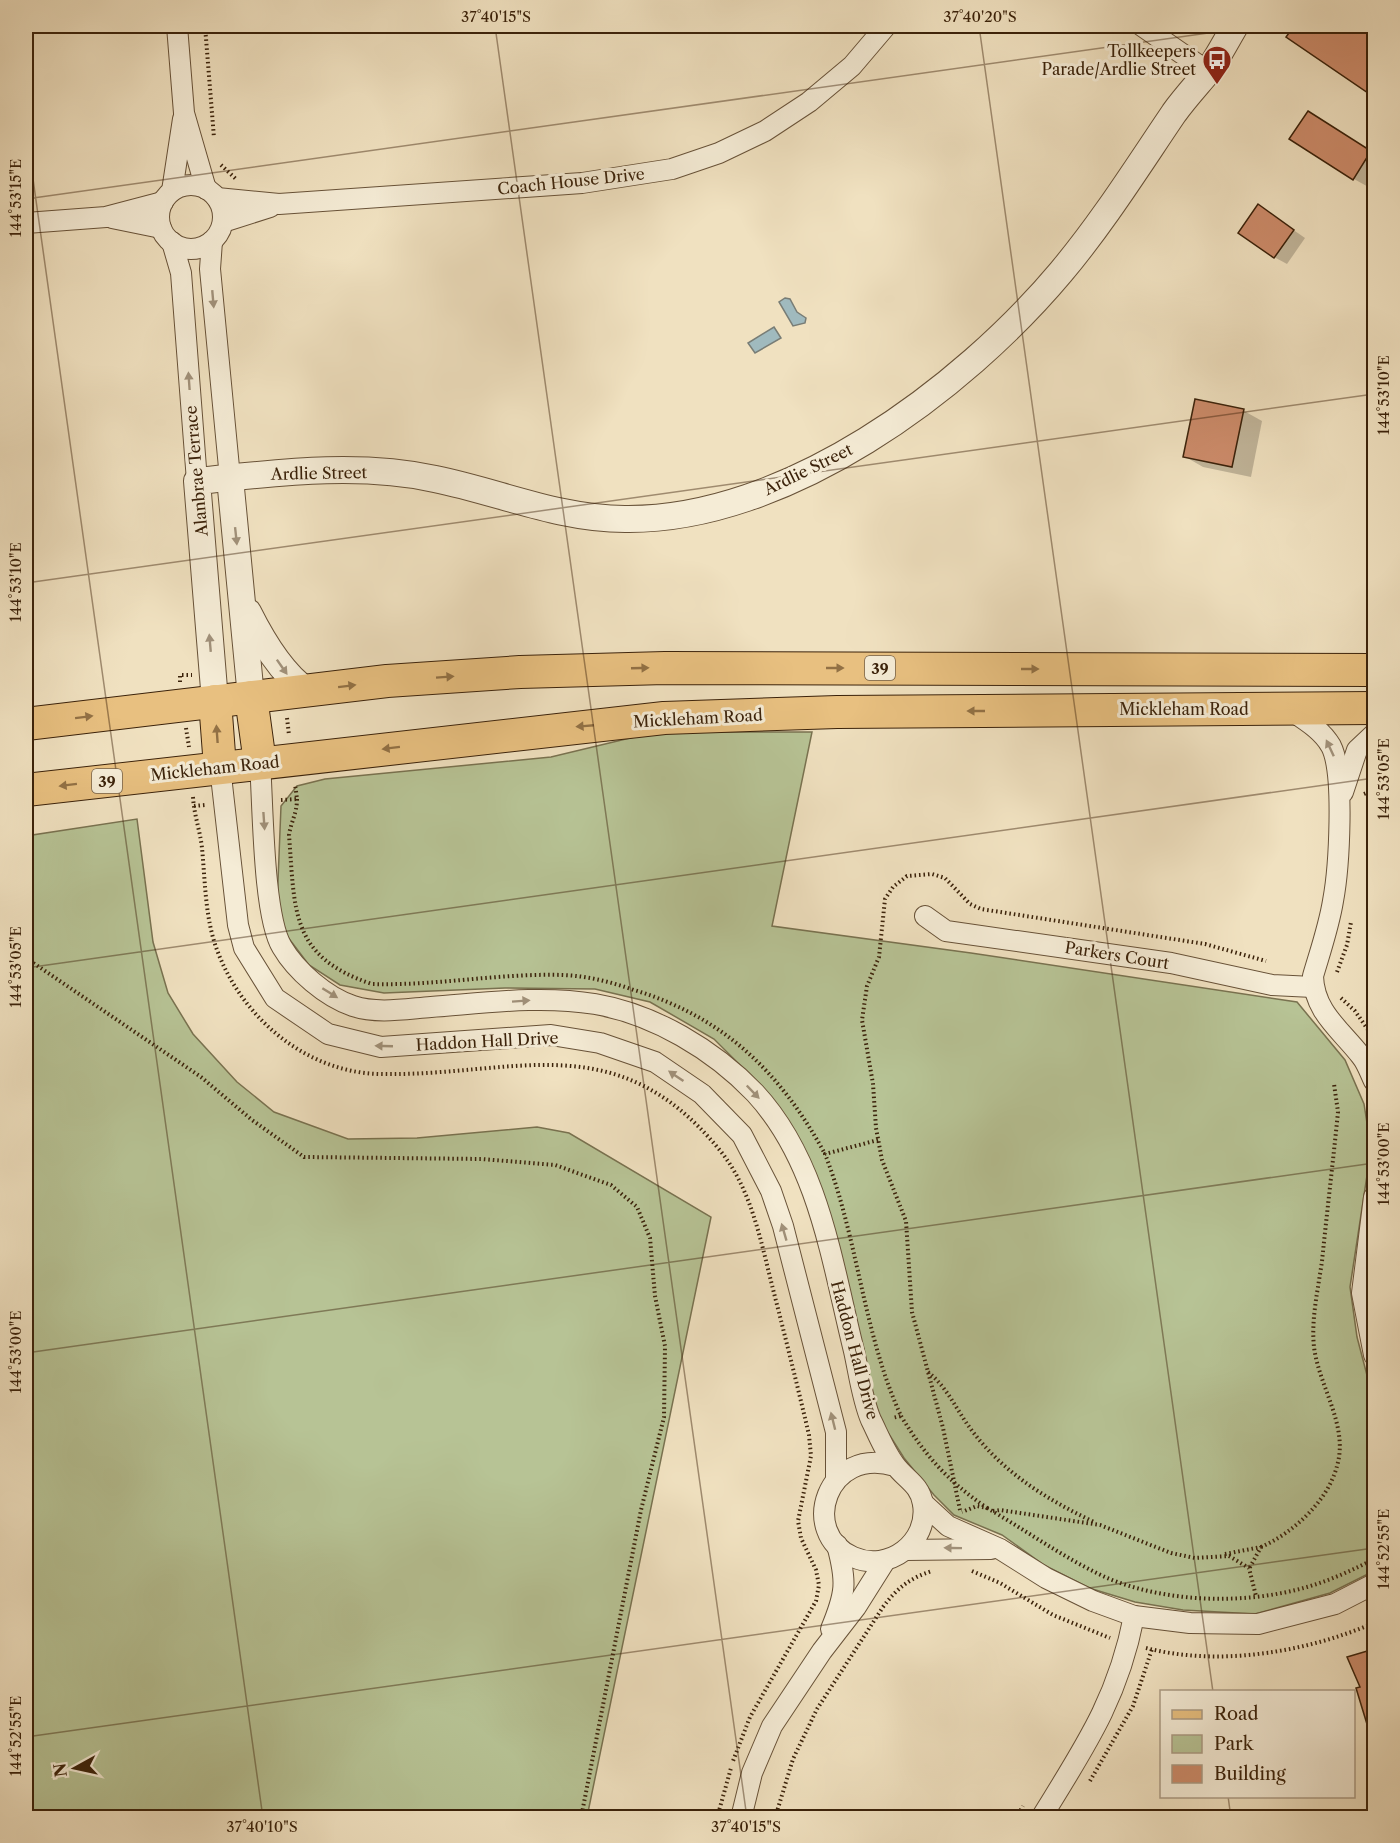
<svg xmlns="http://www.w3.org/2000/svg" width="1400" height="1843" font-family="'Libre Caslon Text',serif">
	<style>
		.green { fill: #b7c395; stroke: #797250; stroke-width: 1.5 }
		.water { fill: #a0babe; stroke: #787d76; stroke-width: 1.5 }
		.shadow { fill: #0003 }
		.building { fill: #cc8b6a; stroke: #3b220a; stroke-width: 1.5 }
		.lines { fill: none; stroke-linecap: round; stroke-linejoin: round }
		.minor-casing { stroke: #685238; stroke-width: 22 }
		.tertiary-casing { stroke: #685238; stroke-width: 28 }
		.primary-casing { stroke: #3b220a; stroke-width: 34 }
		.path { stroke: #3b220a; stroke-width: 4; stroke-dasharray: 1.5 3; stroke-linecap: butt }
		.minor { stroke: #f5ecd6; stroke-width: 20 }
		.tertiary { stroke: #f5ecd6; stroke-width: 26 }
		.primary { stroke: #e8c080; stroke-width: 32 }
		.oneway { fill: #a1917a }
		.oneway2 { fill: #927145 }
		.ticks { fill: none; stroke: #3b220a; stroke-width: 1.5; stroke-opacity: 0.45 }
		.labels { text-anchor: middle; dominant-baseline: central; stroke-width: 6; stroke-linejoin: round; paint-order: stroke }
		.shield { fill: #f5ecd6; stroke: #735f47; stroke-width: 1.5 }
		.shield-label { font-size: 15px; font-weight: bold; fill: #3b220a }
		.poi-label { font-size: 16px; fill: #3b220a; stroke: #f5ecd6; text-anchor: end }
		.street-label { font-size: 16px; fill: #3b220a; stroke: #f5ecd6 }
		.neatline { fill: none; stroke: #3b220a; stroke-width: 2 }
		.ticks-label { font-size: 15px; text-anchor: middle; fill: #3b220a }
	</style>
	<rect width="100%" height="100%" fill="#f0e1c0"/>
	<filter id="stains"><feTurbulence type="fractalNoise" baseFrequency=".00333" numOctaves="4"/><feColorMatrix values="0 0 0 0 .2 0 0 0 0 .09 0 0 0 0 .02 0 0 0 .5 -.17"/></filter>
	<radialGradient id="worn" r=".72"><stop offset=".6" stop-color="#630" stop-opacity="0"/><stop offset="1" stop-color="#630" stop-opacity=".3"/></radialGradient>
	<g class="green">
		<polygon points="655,732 812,732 772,926 971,953 1297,1002 1345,1060 1364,1104 1371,1149 1350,1287 1357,1337 1374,1402 1374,1571 1330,1593 1255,1614 1183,1610 1135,1602 1089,1588 1044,1565 1002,1535 954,1515 934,1495 904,1458 875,1412 827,1221 765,1090 714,1039 650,1002 595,989 505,988 384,993 340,985 309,965 287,936 277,906 281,806 297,786 325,779 551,757"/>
		<polygon points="137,819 153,942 168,993 193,1034 237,1082 274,1112 348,1139 417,1138 537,1127 569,1133 711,1217 587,1817 26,1817 26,836"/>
	</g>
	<g class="water">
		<polygon points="785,298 790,299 797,312 806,318 805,323 793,326 779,302"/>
		<polygon points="774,327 781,338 755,353 748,343"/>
	</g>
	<g class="shadow">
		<polygon points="1296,26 1374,26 1374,95 1288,37"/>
		<polygon points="1327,123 1374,154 1372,189 1354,179"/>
		<polygon points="1259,206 1305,238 1287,264 1274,257"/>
		<polygon points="1196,400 1244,411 1262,421 1251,477 1203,467 1184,456"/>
		<polygon points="1374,1651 1374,1740 1358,1689 1362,1688 1349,1658"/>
	</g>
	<g class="building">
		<polygon points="1294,26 1374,26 1374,97 1286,37"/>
		<polygon points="1308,111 1371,151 1353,180 1289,139"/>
		<polygon points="1258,204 1294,230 1274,258 1238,233"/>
		<polygon points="1195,399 1244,409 1232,467 1183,457"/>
		<polygon points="1374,1649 1374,1733 1370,1734 1356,1688 1360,1687 1347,1657"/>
	</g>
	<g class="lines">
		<g class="minor-casing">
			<g id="minor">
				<polyline points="177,26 184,113 206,189"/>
				<polyline points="1142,26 1207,71"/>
				<circle cx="191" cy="217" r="32"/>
				<polyline points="172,191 183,119"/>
				<polyline points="217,198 279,204 582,183 672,169 719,153 765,131 809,102 852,66 886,26"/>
				<polyline points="112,218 161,228"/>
				<polyline points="223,222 270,207"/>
				<polyline points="26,223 106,217 163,202"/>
				<polyline points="212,241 210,269 230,478"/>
				<polyline points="172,242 181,273 197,481"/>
				<path d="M 1290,710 C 1305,720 1322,730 1331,746 C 1345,773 1339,869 1333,901 C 1329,926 1320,952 1313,976 C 1314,1012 1341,1030 1361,1056 C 1367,1063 1370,1073 1374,1081"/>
				<path d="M 260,763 C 263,804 263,916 282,947 C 296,971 326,997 353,1006 C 377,1014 405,1009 431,1007 C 485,1003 541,995 595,1004 C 654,1014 714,1050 755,1093 C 819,1162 832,1263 854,1351 C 859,1373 862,1399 871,1420 C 878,1434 885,1452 895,1465 C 905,1479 920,1484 923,1504 C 929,1542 889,1573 853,1557 C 798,1533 827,1445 895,1466"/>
				<polyline points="220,767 238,925 244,948 275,998 328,1034 381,1047 551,1035 600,1043 655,1062 702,1094 742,1135 771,1191 783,1226 836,1432 836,1479"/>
				<polyline points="1343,792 1357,750 1374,734"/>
				<polyline points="925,916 946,931 1171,963 1272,985 1313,987"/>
				<polyline points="1374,1197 1362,1293 1374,1355"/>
				<polyline points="923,1503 948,1526 1000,1549 1046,1578 1093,1601 1134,1616 1190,1623 1258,1624 1335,1604 1374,1584"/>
				<polyline points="906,1550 991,1549"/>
				<path d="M 831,1629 C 846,1593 847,1582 837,1545"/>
				<polyline points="741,1818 752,1773 772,1726 822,1651 856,1607 885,1561"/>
				<path d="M 1041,1818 C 1084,1748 1118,1699 1134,1616"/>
			</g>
		</g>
		<g class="tertiary-casing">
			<g id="tertiary">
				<polyline points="230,478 251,697"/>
				<path d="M 248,612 C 262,640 281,673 307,691"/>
				<path d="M 215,701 L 197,481 C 275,473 358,462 435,479 C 499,492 559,519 625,519 C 786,521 962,390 1061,272 C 1103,222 1138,166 1174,113 C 1184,99 1195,87 1206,74 C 1217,59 1226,41 1235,26"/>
			</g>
		</g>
		<g class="primary-casing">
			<g id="primary">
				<polyline points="251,697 260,763"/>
				<polyline points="215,701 220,767"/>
				<polyline points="26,724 387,681 520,672 665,668 1374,670"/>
				<polyline points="26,790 664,718 837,712 1374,708"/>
			</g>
		</g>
		<g class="path">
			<polyline points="205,26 214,138"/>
			<polyline points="221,165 237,180"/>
			<polyline points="180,682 180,675 192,675"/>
			<polyline points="287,718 289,735"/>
			<polyline points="186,728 189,747"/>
			<polyline points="1364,794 1374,790"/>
			<path d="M 193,797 C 194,815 200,830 202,848 C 205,879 205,911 214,941 C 236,1012 302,1072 379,1074 C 513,1077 614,1023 718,1148 C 752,1188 761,1243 774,1293 C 786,1340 798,1388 809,1435 L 811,1456 L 798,1521 L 801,1538 L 816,1570 L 819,1585 L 816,1601 L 750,1717 L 733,1761"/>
			<path d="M 297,799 C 297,813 291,822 289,835 C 295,911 290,957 372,984 C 436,986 499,973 563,975 C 588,976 611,982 634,990 C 724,1017 781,1073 825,1154"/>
			<polyline points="281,800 297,799 295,784"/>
			<polyline points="194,806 205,805"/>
			<polyline points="26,958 201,1077 252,1120 304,1157 482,1159 555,1165 611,1185 637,1207 650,1238 655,1296 665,1346 664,1417 641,1510 581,1818"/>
			<polyline points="1337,972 1347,945 1351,922"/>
			<polyline points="1341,998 1355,1011 1371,1034"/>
			<path d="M 878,1140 L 825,1154 C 858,1238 863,1333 901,1416 L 892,1418"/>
			<path d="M 928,1372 C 947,1387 956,1409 970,1428 C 1002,1472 1046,1499 1094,1522"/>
			<path d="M 901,1416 C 926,1457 948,1481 987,1508 L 977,1506 L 962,1512"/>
			<path d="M 987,1508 C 1027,1531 1064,1558 1105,1577 C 1165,1603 1245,1605 1307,1587 C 1331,1580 1353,1570 1374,1559"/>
			<polyline points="960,1510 943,1428 912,1312 906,1221 882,1160 876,1128 873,1084 862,1020 867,986 879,957 885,899 893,887 907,876 932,874 945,878 970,904 981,909 1205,944 1266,961"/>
			<polyline points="993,1511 1000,1510 1100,1525 1171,1553 1195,1558 1229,1556 1249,1568 1256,1596"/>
			<path d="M 1261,1547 C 1293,1533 1328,1501 1337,1466 C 1349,1426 1319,1387 1314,1347 C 1311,1319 1318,1290 1322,1261 C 1327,1212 1333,1162 1338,1112 L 1334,1084"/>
			<polyline points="1225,1554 1261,1547 1249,1569"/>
			<polyline points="972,1571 1000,1583 1053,1615 1110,1638"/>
			<path d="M 883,1607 C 897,1588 910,1578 932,1571"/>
			<path d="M 1146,1648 C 1220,1667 1306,1652 1374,1623"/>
			<polyline points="1090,1781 1133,1706 1152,1649"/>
			<polyline points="717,1818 731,1768"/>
			<polyline points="775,1818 793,1759 817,1709 883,1607"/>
			<polyline points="1016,1818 1023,1806"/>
		</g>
		<use href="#minor" class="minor"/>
		<use href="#tertiary" class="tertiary"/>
		<use href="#primary" class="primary"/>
	</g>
	<defs><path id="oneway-solid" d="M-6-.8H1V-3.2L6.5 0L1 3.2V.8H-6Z" transform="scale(1.5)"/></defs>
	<g class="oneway">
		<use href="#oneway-solid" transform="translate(213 299) rotate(85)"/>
		<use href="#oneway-solid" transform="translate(189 381) rotate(-94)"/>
		<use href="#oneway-solid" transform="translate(236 536) rotate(84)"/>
		<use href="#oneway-solid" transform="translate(210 643) rotate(-95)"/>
		<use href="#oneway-solid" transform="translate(282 667) rotate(55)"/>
		<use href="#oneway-solid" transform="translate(1330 748) rotate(-115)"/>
		<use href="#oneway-solid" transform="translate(264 821) rotate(86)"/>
		<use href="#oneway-solid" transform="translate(330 993) rotate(32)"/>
		<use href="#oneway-solid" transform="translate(521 1001) rotate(-4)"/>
		<use href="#oneway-solid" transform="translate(384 1046) rotate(-178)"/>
		<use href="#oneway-solid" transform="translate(676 1076) rotate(-146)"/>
		<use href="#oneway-solid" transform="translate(753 1092) rotate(46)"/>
		<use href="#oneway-solid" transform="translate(784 1232) rotate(-106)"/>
		<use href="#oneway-solid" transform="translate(833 1421) rotate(-104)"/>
		<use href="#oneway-solid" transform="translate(953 1548) rotate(-179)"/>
	</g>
	<g class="oneway2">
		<use href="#oneway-solid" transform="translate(640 668) rotate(-2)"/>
		<use href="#oneway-solid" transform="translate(835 668)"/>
		<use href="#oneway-solid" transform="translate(1030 669)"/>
		<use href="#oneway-solid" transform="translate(445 677) rotate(-4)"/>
		<use href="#oneway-solid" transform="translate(347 686) rotate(-7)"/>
		<use href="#oneway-solid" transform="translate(976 711) rotate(180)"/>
		<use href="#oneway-solid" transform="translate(84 717) rotate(-7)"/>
		<use href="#oneway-solid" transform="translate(585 726) rotate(175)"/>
		<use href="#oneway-solid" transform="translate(217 734) rotate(-94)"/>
		<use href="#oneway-solid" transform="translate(391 748) rotate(173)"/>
		<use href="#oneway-solid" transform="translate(68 785) rotate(173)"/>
	</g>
	<path class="ticks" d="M 495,26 L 747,1818M 979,26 L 1213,1692M 26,129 L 263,1818M 26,199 L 1258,26M 26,583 L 1374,394M 26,968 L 1374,778M 26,1353 L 1374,1163M 26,1737 L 1374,1548M 1228,1796 L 1231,1818"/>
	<defs>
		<g id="bus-pin" transform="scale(1.5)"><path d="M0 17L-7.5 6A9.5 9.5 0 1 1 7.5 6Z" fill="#8f2418" stroke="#f5ecd6"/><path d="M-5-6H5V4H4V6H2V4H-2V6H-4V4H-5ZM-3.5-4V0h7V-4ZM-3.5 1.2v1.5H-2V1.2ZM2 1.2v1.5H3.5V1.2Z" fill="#fff"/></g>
	</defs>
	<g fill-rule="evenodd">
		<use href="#bus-pin" x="1217" y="60"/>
	</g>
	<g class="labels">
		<g class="shield">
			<rect x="865" y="656" width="30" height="24" rx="4.5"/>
			<rect x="92" y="769" width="30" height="24" rx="4.5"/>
		</g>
		<g class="shield-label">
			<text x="880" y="668">39</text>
			<text x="107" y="781">39</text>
		</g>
		<g class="poi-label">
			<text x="1196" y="51">Tollkeepers<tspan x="1196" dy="18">Parade/Ardlie Street</tspan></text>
		</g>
		<g class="street-label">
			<text transform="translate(571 181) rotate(-6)">Coach House Drive</text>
			<text transform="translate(808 469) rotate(-26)">Ardlie Street</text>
			<text transform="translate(196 471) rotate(-95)">Alanbrae Terrace</text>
			<text transform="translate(319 473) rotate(-1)">Ardlie Street</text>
			<text x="1184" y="709">Mickleham Road</text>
			<text transform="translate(698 718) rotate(-3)">Mickleham Road</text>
			<text transform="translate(215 768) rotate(-6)">Mickleham Road</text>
			<text transform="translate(1117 955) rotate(9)">Parkers Court</text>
			<text transform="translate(487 1041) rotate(-3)">Haddon Hall Drive</text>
			<text transform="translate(855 1350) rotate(75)">Haddon Hall Drive</text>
		</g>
	</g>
	<rect width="1400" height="1843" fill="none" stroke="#f0e1c0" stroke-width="66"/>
	<rect x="1160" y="1690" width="195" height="108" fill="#f5ecd6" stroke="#ab9b84" stroke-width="1.5"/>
	<rect x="1172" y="1710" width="30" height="9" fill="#e8c080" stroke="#ab9b84" stroke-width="1.5"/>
	<text x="1214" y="1720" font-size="18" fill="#3b220a">Road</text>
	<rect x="1172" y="1735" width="30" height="18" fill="#b7c395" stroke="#ab9b84" stroke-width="1.5"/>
	<text x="1214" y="1750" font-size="18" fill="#3b220a">Park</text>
	<rect x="1172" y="1765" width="30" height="18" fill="#cc8b6a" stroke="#ab9b84" stroke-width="1.5"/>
	<text x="1214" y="1780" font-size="18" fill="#3b220a">Building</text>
	<g transform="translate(75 1768) rotate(262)" stroke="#f5ecd6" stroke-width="4.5" paint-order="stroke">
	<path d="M0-4.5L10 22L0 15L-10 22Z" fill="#3b220a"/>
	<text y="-9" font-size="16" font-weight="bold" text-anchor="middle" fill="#3b220a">N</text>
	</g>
	<rect x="33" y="33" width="1334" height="1777" class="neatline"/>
	<g class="ticks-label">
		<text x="496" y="22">37°40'15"S</text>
		<text x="980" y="22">37°40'20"S</text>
		<text transform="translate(16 198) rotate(-90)" y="5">144°53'15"E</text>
		<text transform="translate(1384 395) rotate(-90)" y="5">144°53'10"E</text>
		<text transform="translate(16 582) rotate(-90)" y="5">144°53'10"E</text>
		<text transform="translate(1384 779) rotate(-90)" y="5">144°53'05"E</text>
		<text transform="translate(16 967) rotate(-90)" y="5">144°53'05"E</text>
		<text transform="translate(1384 1164) rotate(-90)" y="5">144°53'00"E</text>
		<text transform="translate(16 1352) rotate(-90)" y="5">144°53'00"E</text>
		<text transform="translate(1384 1549) rotate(-90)" y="5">144°52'55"E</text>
		<text transform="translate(16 1736) rotate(-90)" y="5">144°52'55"E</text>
		<text x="262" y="1832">37°40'10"S</text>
		<text x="746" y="1832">37°40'15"S</text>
	</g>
	<rect width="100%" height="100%" filter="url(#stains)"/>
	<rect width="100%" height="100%" fill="url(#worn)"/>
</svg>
